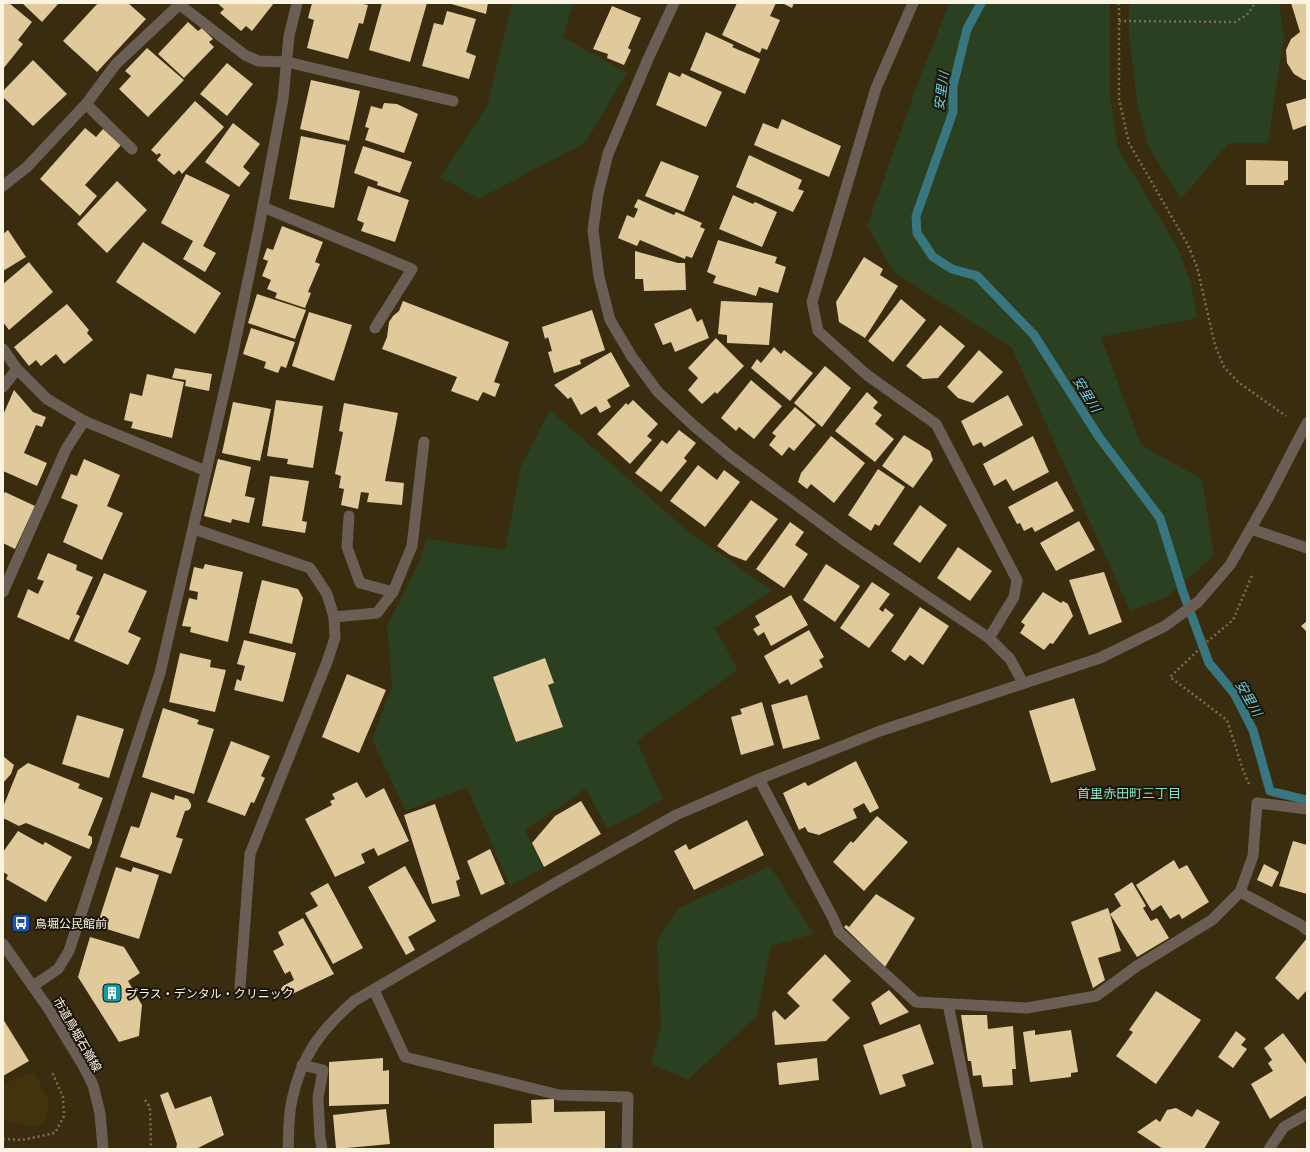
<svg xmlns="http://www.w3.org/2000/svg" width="1310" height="1152" font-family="Commissioner,'Noto Sans JP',sans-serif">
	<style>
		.built { fill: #43330d }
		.green { fill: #2b3f21 }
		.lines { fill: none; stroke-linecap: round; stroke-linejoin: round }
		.stream { stroke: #387780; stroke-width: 9 }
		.building { fill: #e0c99b }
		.path { stroke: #7a6f55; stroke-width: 2.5; stroke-dasharray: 2 3; stroke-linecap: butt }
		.service { stroke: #6b5f55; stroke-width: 11 }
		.minor { stroke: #6b5f55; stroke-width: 11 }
		.tertiary { stroke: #6b5f55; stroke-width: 11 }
		.labels { text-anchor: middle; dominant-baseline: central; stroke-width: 4; stroke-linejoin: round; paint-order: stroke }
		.poi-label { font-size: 12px; fill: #fcf4e3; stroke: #1b1509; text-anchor: start }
		.street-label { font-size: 12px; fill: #fcf4e3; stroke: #1b1509 }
		.water-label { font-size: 13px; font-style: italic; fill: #6ed1e1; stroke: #1b1509 }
		.neighbourhood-label { font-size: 13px; fill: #85e2c3; stroke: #1b1509 }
	</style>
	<rect width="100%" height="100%" fill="#392c0f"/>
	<polygon class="built" points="34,1072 47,1097 49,1108 45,1120 37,1127 3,1121 3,1084"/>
	<g class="green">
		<polygon points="512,3 574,3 563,37 627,73 586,142 479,199 440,177 487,106"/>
		<polygon points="949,3 1110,3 1110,97 1118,148 1178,248 1191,283 1197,318 1101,337 1141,445 1202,479 1214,556 1167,597 1130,611 1012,348 894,272 867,226 920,77"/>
		<polygon points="1129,3 1279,3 1284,35 1268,143 1229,143 1181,199 1148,146 1137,102 1129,34"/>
		<polygon points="550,410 690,533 772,590 715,628 738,670 637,741 663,799 608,829 585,789 525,830 543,868 510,886 467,787 406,811 372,740 392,686 387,626 419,562 426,539 505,550 521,466"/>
		<polygon points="770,866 814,934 771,946 757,1016 688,1080 651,1064 661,1027 657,940 679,908"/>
	</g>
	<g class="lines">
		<polyline class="stream" points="981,3 967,29 953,86 953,112 916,216 917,233 933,257 952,269 977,276 1034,335 1099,437 1160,518 1183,592 1209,663 1234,693 1253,730 1270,791 1307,800"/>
	</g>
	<g class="building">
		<polygon points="3,3 9,3 32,22 18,40 23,44 3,69"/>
		<polygon points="22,3 59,3 42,22"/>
		<polygon points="98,3 128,3 146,19 97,72 63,41"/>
		<polygon points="217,3 274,3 252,31 246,26 241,31 220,13 224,9"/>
		<polygon points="312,3 363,3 363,4 368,5 363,24 359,23 348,59 307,48 314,20 308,18"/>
		<polygon points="382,3 427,3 410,62 369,50"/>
		<polygon points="448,3 488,3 486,14"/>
		<polygon points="737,3 776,3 770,16 780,20 767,50 762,48 760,53 722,35"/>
		<polygon points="782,3 794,3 792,8"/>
		<polygon points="1291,3 1307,3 1307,80 1304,80 1294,74 1287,63 1286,50 1291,39 1300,32"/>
		<polygon points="612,6 641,18 628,48 631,50 624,65 607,58 608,54 593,49"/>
		<polygon points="447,11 476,19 466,52 476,56 469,79 422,66 434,23 443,25"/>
		<polygon points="188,22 198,31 202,28 213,39 209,42 214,47 184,78 158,54"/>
		<polygon points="706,32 734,45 732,47 760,59 745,94 690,70"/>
		<polygon points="147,48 184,80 148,117 119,89 131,76 125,71"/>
		<polygon points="33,60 67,94 33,126 3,97 3,91"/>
		<polygon points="227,63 253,84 227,116 200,94"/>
		<polygon points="669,72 680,77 682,73 722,92 706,127 656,105"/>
		<polygon points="311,80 360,91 349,141 300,129"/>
		<polygon points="1307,98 1307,125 1293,130 1286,104"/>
		<polygon points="195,101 224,127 182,174 179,170 174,175 157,160 161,155 159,153 157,155 151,150"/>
		<polygon points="384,103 397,104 418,114 404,153 365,140 369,128 365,127 371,106 382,109"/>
		<polygon points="782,119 841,146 829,177 754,145 763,123 778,129"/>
		<polygon points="233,123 260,144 243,167 250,173 239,187 205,162"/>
		<polygon points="85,128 96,137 103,129 121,145 85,185 97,196 80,216 40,179"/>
		<polygon points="301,136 346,145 334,208 289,199"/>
		<polygon points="363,146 412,162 400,193 377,185 378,182 354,173"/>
		<polygon points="749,155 802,180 798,189 804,191 793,212 736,187"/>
		<polygon points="1246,160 1288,161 1288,180 1284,181 1284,185 1246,185"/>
		<polygon points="661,161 699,176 684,212 645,196"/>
		<polygon points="186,174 230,195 203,246 216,253 205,272 183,259 193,241 161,223"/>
		<polygon points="117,181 147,210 107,253 77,224"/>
		<polygon points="368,186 409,200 395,242 361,231 364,223 357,220"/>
		<polygon points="733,195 753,204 755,202 777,212 762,247 719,229"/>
		<polygon points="638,199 674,215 676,212 702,223 700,227 705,229 692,258 686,256 685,259 640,240 637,246 618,238 627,215 634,218 638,209 634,207"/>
		<polygon points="282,226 323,242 315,262 320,264 308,292 311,293 305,308 275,298 277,293 267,289 271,280 262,276 268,261 263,259 267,248 273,250"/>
		<polygon points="8,230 26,257 3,271 3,234"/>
		<polygon points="718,240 777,257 775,263 786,267 778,293 759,287 756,296 713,283 716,276 707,272"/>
		<polygon points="143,242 221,293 195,334 116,282"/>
		<polygon points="635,251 678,263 685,263 686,290 644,291 643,279 635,279"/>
		<polygon points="864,257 883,269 880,275 898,286 865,338 839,322 836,302"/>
		<polygon points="29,262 53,292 9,330 3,322 3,284"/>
		<polygon points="257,294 306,310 295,339 248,323"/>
		<polygon points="901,299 926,320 893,362 868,341"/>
		<polygon points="403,301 509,342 494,382 500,384 495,397 483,392 478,401 451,391 457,377 382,349 387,337 389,322 393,316 399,311"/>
		<polygon points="721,301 773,303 769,345 727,343 727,335 718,334"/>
		<polygon points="67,304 89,330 87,333 93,340 64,364 56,354 41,366 36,360 29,366 14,347"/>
		<polygon points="691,308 697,322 702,319 709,338 675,352 671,342 663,345 654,324"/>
		<polygon points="592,310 605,350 580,360 581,364 554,373 548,352 552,351 548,337 545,339 542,327"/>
		<polygon points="309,312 352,325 334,381 292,366"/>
		<polygon points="940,325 965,346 938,378 923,379 906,366"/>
		<polygon points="251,328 295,342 286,368 281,366 278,373 264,368 266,362 243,354"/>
		<polygon points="716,338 744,366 717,394 715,392 702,404 688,390 698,378 688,368"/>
		<polygon points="774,347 781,354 784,350 813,373 790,401 751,368 757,359 761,363"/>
		<polygon points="979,350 1003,372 973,403 958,398 947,387"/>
		<polygon points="611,352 630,386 607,400 611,407 600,413 596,406 581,415 571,397 568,399 554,385"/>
		<polygon points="825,366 851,388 822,427 794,403"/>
		<polygon points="175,368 212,374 209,391 185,386 186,380 172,378"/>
		<polygon points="147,374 184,382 172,438 131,428 133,422 124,420 130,393 142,396"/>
		<polygon points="751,380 782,406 754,439 739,427 736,431 721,418"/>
		<polygon points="14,390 33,412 46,417 42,427 36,425 24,453 47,463 37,486 3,471 3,415"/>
		<polygon points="867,392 878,402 873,408 882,415 875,424 894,439 875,462 835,431"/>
		<polygon points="1008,395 1023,425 984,447 981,442 973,446 961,421"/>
		<polygon points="276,400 323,406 313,468 287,464 288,459 267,456"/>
		<polygon points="633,400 658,424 647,436 652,440 630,464 597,434 626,403 628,405"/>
		<polygon points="233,402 271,409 260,461 222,453"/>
		<polygon points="344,403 398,413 385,481 404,483 402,505 367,502 369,493 361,492 358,509 341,505 344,489 339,488 341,476 335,474 343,432 339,431"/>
		<polygon points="795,407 816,425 794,451 789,447 782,456 769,445 776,436 772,433"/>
		<polygon points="679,430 696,443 684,458 687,461 661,492 635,473 662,440 667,444"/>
		<polygon points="904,435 930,451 933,460 913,488 882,466"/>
		<polygon points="831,436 865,463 834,503 811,484 807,489 798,482 801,473"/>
		<polygon points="1033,436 1049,472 1013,491 1006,479 994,486 983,464"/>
		<polygon points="84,459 120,475 107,506 123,513 102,560 63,542 78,505 61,498 71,474 77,476"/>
		<polygon points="218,459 251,467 245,496 255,498 249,523 232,519 231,523 204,516"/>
		<polygon points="698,465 717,480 724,470 740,482 705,527 670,501"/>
		<polygon points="878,469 905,487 879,526 875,524 871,531 848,515"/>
		<polygon points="270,476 309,481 302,521 307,522 305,533 262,526"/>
		<polygon points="1057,481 1074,511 1035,532 1032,527 1024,531 1020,523 1017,524 1008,507"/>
		<polygon points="5,492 35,506 15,549 3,543 3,495"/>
		<polygon points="751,500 778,519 746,561 730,555 717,546"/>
		<polygon points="920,505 947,525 920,563 893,544"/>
		<polygon points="1079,521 1095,550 1056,571 1040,543"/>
		<polygon points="790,522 804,532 795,545 808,554 784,588 756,569"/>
		<polygon points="958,547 992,571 970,601 937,578"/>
		<polygon points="48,553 77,565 76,570 93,577 76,614 80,616 69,640 17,617 28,589 38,594 44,581 37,579"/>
		<polygon points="205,564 243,572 228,642 190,632 191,627 182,626 189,598 197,600 198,592 189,590 194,567 203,569"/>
		<polygon points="826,564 860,586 835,622 803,600"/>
		<polygon points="1104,572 1122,622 1089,635 1069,580"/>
		<polygon points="104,573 147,591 128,632 141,638 128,665 74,641"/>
		<polygon points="262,580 298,589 303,598 292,644 249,633"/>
		<polygon points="872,582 890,594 879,609 883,612 885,608 894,615 869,648 840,628"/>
		<polygon points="1043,592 1061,603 1063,601 1068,604 1073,616 1053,644 1050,643 1044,650 1020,633 1025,625 1021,622"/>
		<polygon points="791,595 808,625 771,646 764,632 758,636 753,629 760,625 755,616"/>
		<polygon points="920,607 949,626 923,665 910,655 905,661 891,651"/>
		<polygon points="1307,621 1307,632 1301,626"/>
		<polygon points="809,630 824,657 819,660 823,667 791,685 788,679 779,684 764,656"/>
		<polygon points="244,640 296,653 283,702 234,690 237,679 241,681 245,666 237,664"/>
		<polygon points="180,653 211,660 210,667 226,670 215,712 169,702"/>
		<polygon points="545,658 554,683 548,685 563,727 516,742 493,677"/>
		<polygon points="347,674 386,690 359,753 322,737"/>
		<polygon points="807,695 820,739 783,749 771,705"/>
		<polygon points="1074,698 1096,770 1051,783 1029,711"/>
		<polygon points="762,702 774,745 741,755 731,717 742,714 740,709"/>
		<polygon points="163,708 199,720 197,724 214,729 194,794 142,777"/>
		<polygon points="77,715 124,729 109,778 62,764"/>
		<polygon points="231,741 270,756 261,776 265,778 254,803 251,802 245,816 207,802"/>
		<polygon points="3,756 14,765 11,774 3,783"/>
		<polygon points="856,761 879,808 870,813 864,803 853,809 857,818 819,835 808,832 805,827 799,830 783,793 805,782 808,786"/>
		<polygon points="28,763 80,784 78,788 103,798 88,835 92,837 92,843 89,849 26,823 19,826 3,818 3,807 18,770"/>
		<polygon points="357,782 366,798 384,788 409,841 378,856 374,848 361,854 365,863 335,877 305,819 332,805 330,801 335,799 332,794"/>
		<polygon points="151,792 174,800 175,795 188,799 191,804 191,807 189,810 185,811 176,837 183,839 171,874 120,857 131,826 139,828"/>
		<polygon points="581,801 601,834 544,867 532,843 555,816"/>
		<polygon points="435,804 460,879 456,881 460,896 432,904 404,815"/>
		<polygon points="877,816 908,842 864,891 833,862 851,841 853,843"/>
		<polygon points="747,820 764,855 694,890 674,851 686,844 689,850"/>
		<polygon points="18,831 43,845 45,842 72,857 46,902 6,879 8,875 3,872 3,852"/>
		<polygon points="1293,841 1307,845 1307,894 1279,886"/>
		<polygon points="490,849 505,884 481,895 467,861"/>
		<polygon points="1174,860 1179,869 1187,865 1209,902 1182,919 1179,914 1170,919 1161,905 1152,911 1136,885"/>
		<polygon points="1264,864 1279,872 1272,887 1257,880"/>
		<polygon points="405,866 436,921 408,937 415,950 406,955 368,887"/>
		<polygon points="116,867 131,872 133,867 159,875 139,939 97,926"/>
		<polygon points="1132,882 1146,906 1143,908 1151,921 1157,918 1169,938 1137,957 1110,914 1121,906 1114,894"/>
		<polygon points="328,883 363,948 333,964 305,913 318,906 310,893"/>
		<polygon points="876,894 915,918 885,967 844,927 846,925 849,927"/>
		<polygon points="1108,908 1121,951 1098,958 1105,980 1093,988 1071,922"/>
		<polygon points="303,918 334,974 288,996 282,994 281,989 283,986 294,980 290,971 285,974 273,951 284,945 278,932"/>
		<polygon points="90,937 124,947 140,973 128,981 142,1005 139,1036 119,1042 78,977"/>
		<polygon points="1307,938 1307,990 1298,1000 1275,978"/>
		<polygon points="825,954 851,981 832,1000 850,1018 826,1041 775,1045 772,1013 775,1010 785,1020 800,1006 787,993"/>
		<polygon points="889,990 909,1012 880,1025 871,1003"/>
		<polygon points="1156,991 1201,1020 1156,1084 1116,1056 1133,1032 1129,1030"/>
		<polygon points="961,1015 987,1015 988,1029 1013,1026 1016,1069 1012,1069 1013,1085 983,1087 981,1075 973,1076 971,1061 968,1061"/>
		<polygon points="3,1019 29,1061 3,1076"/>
		<polygon points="920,1024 934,1064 902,1075 906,1086 880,1095 863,1045"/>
		<polygon points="1035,1030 1035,1035 1071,1030 1078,1072 1071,1073 1071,1077 1030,1082 1023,1032"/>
		<polygon points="1236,1031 1246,1039 1241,1045 1247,1049 1233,1068 1218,1057"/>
		<polygon points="1283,1033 1307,1065 1307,1095 1270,1119 1251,1084 1273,1071 1268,1063 1272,1060 1264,1048"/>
		<polygon points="383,1058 383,1071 389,1070 389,1104 329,1106 329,1062"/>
		<polygon points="817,1058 819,1080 779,1085 777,1063"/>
		<polygon points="168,1092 175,1109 211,1096 224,1135 196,1149 176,1149 177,1144 160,1095"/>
		<polygon points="554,1099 554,1112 605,1111 605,1149 494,1149 494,1124 532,1123 531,1100"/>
		<polygon points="1176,1108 1192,1117 1197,1109 1220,1122 1204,1149 1163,1149 1137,1132 1156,1119 1160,1122 1167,1110"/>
		<polygon points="386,1109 390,1144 336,1149 333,1115"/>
	</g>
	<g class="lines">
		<g class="path">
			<polyline points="1119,3 1119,99 1129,143 1188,245 1197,267 1215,345 1224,367 1238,382 1286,416"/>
			<polyline points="1119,21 1235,22 1247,15 1255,3"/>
			<polyline points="1249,784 1243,770 1227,720 1170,677 1208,641 1233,620 1253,573"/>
			<polyline points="145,1100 150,1107 151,1149"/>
			<polyline points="3,1139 22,1140 55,1133 64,1116 63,1097 52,1072"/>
		</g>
		<g class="service">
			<polyline points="349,516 347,547 360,583 393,592"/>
			<polyline points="1251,529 1307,548"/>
			<polyline points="334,617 377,613 393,592 412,546 424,442"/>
			<polyline points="374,990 405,1057 559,1095 628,1097 627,1149"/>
			<polyline points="302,1065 323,1070 318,1098 320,1137 322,1149"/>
		</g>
		<g class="minor">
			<polyline points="674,3 648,59 608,154 598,194 593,230 599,277 610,320 632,357 658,392 693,425 730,456 848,543 989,638 1010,659 1023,683"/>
			<polyline points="913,3 876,88 812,302 818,331 867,375 936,424 1017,580 1014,597 989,638"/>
			<polyline points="180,5 245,55 258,61 287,62 453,101"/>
			<polyline points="86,104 132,149"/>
			<polyline points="3,186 27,167 86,104 116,64 181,3"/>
			<polyline points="263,207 412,269 375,328"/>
			<polyline points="3,349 17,369 47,399 84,421 206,471"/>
			<polyline points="3,387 17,369"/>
			<polyline points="194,529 310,568 327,594 334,617 335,638 327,662 250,854 240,987"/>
			<polyline points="3,592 66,449 84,421"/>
			<polyline points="759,779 833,918 839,932 916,1002 1027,1008 1096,996 1137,966 1212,920 1240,892 1253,856 1257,803 1307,809"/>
			<polyline points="1240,892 1301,925 1307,930"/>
			<polyline points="33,986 58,969 69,951 160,673 231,362 259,227 283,99 289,36 297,3"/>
			<polyline points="948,1004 978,1149"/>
			<path d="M 288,1149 C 289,1133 288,1116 292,1100 C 301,1056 321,1030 354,1001 L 552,885 L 676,815 L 759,779 L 880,731 L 1100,658 L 1165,626 L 1198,602 L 1230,565 L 1267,500 L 1307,423"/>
			<polyline points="1269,1149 1284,1127 1307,1114"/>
		</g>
		<polyline class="tertiary" points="3,944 48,1008 84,1067 93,1085 100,1113 103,1149"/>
	</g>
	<defs>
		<g id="bus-square" transform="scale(1)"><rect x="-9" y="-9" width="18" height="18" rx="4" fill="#1a4fb4" stroke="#1b1509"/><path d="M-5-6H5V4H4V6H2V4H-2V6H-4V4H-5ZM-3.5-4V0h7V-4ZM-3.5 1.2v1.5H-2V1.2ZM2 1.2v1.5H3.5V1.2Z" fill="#fff"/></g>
		<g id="building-square" transform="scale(1)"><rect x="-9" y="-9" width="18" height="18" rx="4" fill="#0f9aa8" stroke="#1b1509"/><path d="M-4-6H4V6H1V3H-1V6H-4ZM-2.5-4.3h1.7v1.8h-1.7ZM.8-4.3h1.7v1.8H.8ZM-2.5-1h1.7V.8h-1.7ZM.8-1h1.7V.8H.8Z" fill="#fff"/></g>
	</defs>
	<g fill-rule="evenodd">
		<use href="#bus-square" x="21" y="923"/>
		<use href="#building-square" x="112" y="993"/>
	</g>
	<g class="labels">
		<g class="poi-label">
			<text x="35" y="923">鳥堀公民館前</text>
			<text x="126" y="993">プラス・デンタル・クリニック</text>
		</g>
		<g class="street-label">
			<text transform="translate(78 1034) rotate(60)">市道鳥堀石嶺線</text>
		</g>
		<g class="water-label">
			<text transform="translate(941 91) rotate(-82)">安里川</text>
			<text transform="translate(1087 394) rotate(58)">安里川</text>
			<text transform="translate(1249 698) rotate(60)">安里川</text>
		</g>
		<g class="neighbourhood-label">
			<text x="1129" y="793">首里赤田町三丁目</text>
		</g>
	</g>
	<rect width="1310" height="1152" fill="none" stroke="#fcf4e3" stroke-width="8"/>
</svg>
